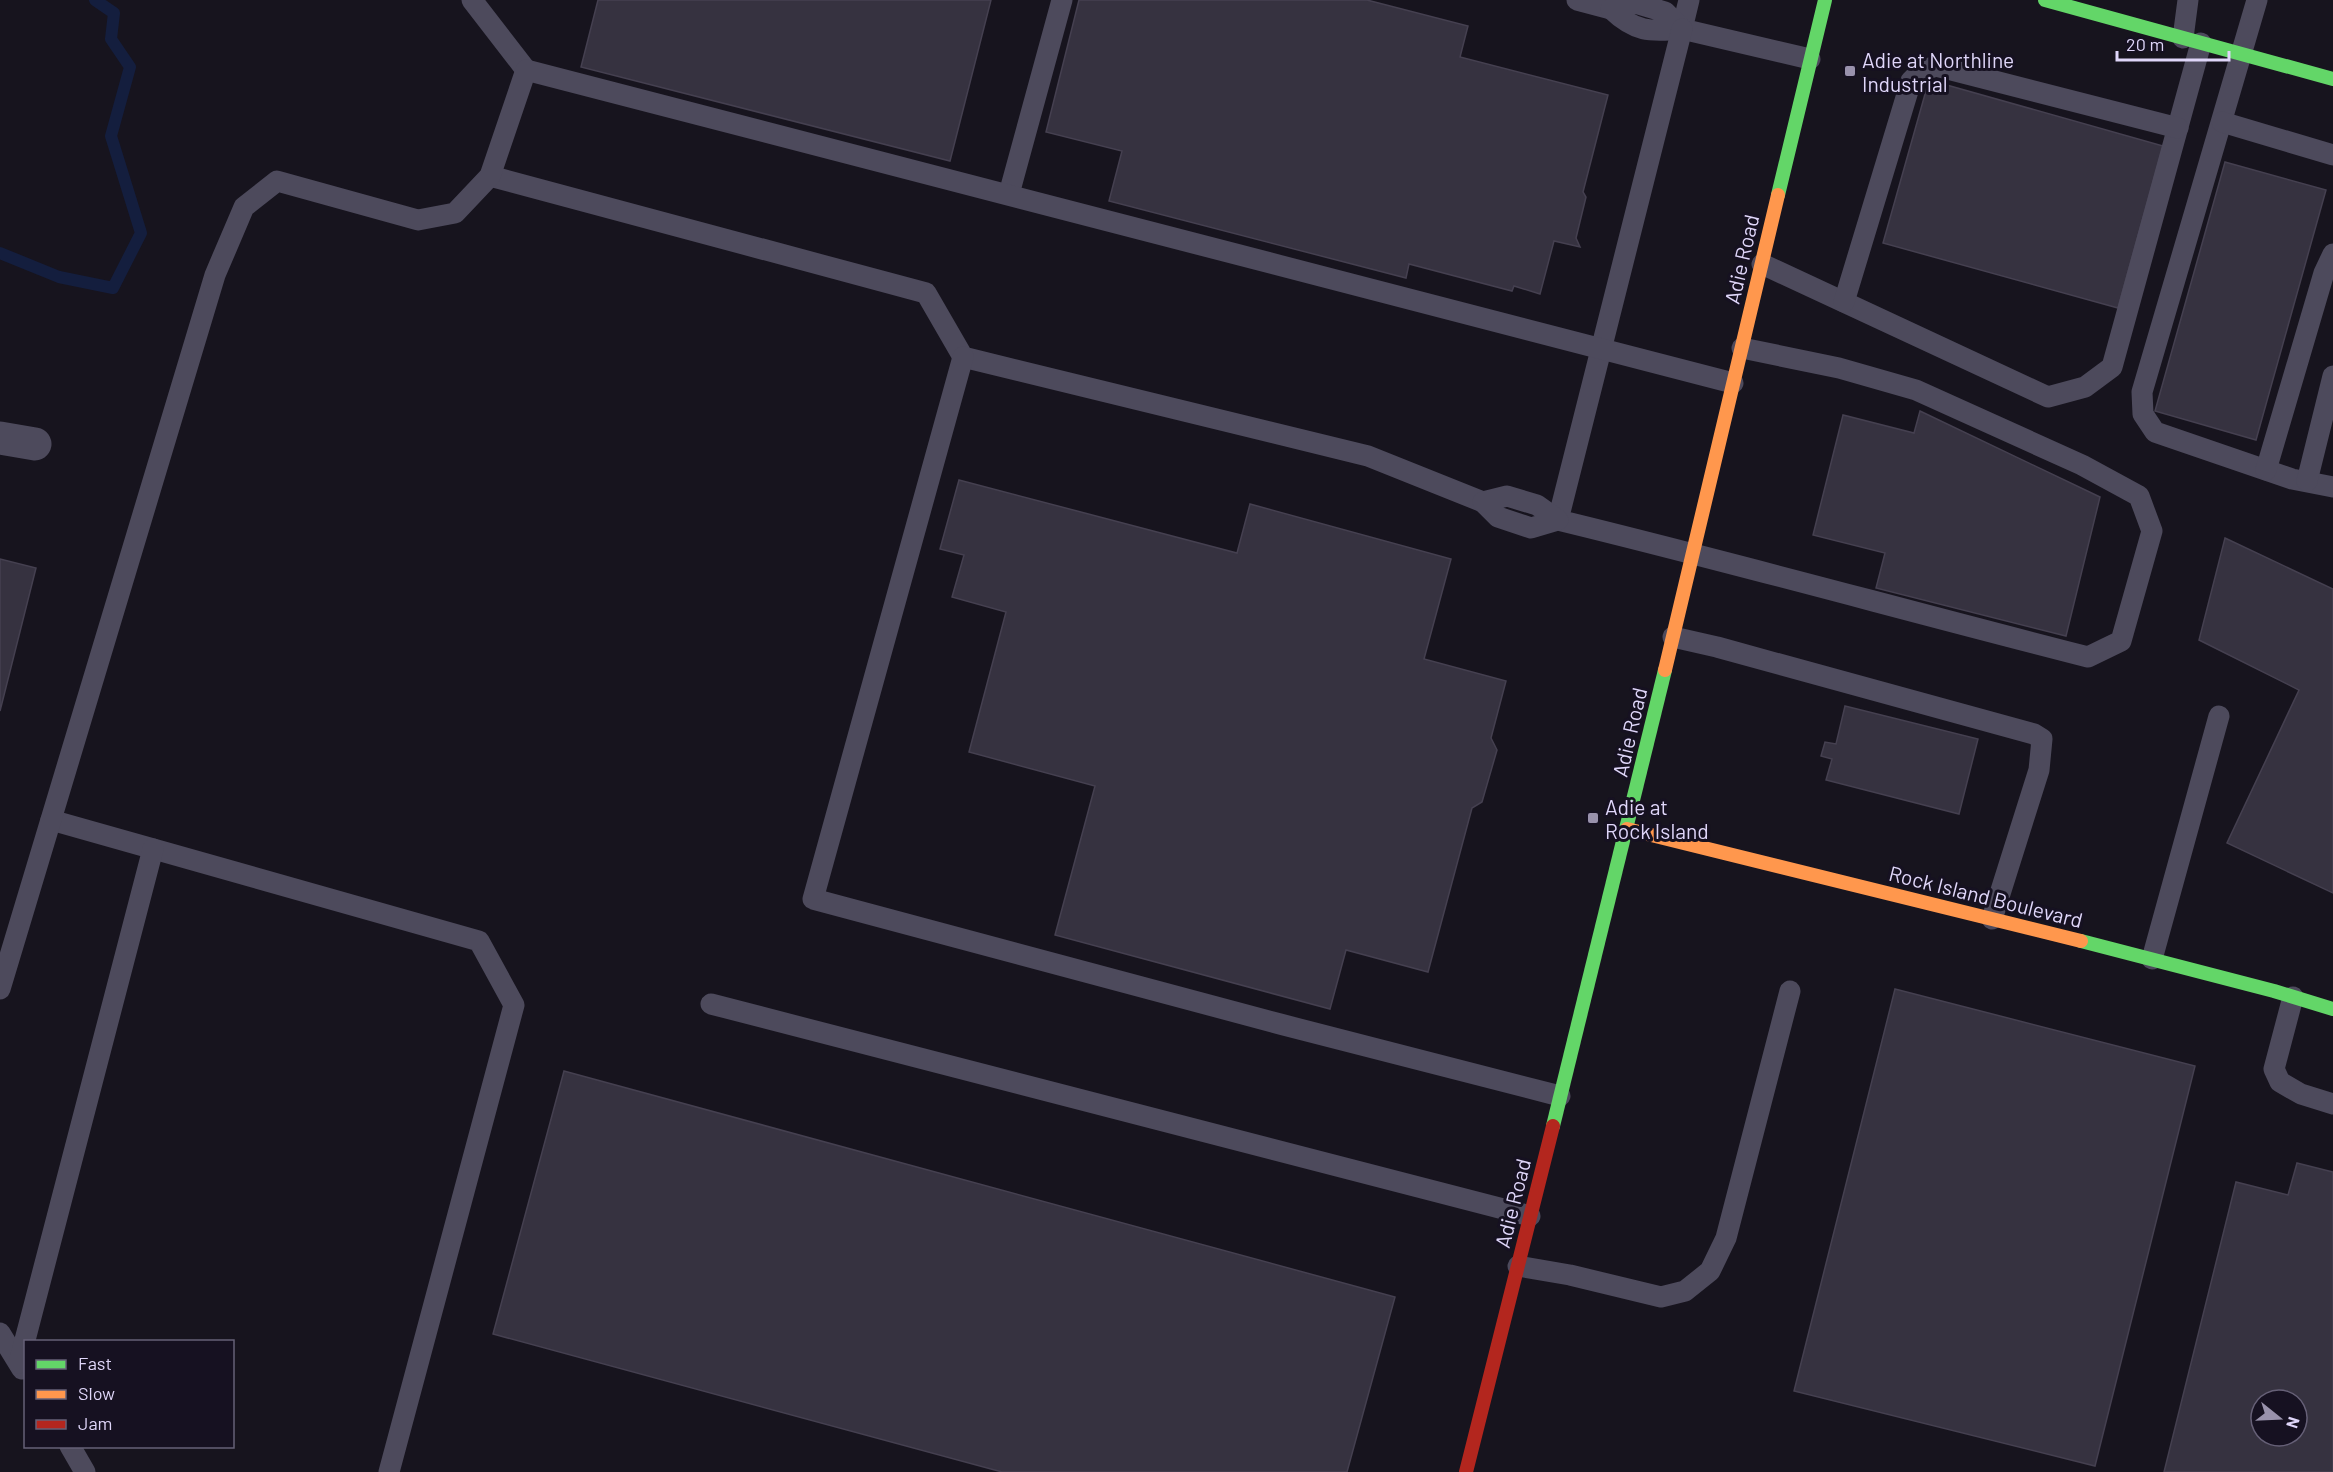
<svg xmlns="http://www.w3.org/2000/svg" width="2333" height="1472" font-family="Barlow,sans-serif">
	<style>
		.lines { fill: none; stroke-linecap: round; stroke-linejoin: round }
		.stream { stroke: #141e3e; stroke-width: 12 }
		.building { fill: #363240; stroke: #454050; stroke-width: 1.5; fill-rule: evenodd }
		.lane { stroke: #4d4a5c; stroke-width: 21 }
		.street { stroke: #4d4a5c; stroke-width: 33 }
		.fast { stroke: #63d668; stroke-width: 14 }
		.slow { stroke: #ff974d; stroke-width: 14 }
		.jam { stroke: #b3261e; stroke-width: 14 }
		.poi-dot { fill: #9992ac; stroke: #161121; stroke-width: 2 }
		.labels { text-anchor: middle; dominant-baseline: central; stroke-width: 6; stroke-linejoin: round; paint-order: stroke }
		.poi-label { font-size: 21px; fill: #dfd6f9; stroke: #161121; text-anchor: start }
		.street-label { font-size: 21px; fill: #dfd6f9; stroke: #161121 }
	</style>
	<rect width="100%" height="100%" fill="#17141e"/>
	<g class="lines">
		<polyline class="stream" points="0,253 59,277 113,288 141,233 111,136 130,67 111,39 114,13 95,0"/>
	</g>
	<g class="building">
		<polygon points="598,0 991,0 950,161 581,67"/>
		<polygon points="1079,0 1367,0 1468,26 1460,57 1608,95 1583,192 1586,197 1576,238 1580,247 1554,241 1540,294 1514,286 1512,291 1409,264 1406,278 1109,201 1122,151 1046,132"/>
		<polygon points="1929,80 2163,146 2118,308 1883,243"/>
		<polygon points="2225,162 2326,190 2256,440 2155,411"/>
		<polygon points="1920,411 2100,497 2066,636 1876,588 1885,553 1813,535 1843,415 1914,433"/>
		<polygon points="959,480 1237,553 1250,504 1451,559 1424,659 1506,681 1491,738 1497,750 1482,802 1472,808 1428,972 1346,950 1330,1009 1055,935 1095,786 969,752 1006,612 952,597 964,555 940,549"/>
		<polygon points="2225,538 2333,589 2333,893 2227,843 2299,690 2199,640"/>
		<polygon points="0,559 36,568 0,711"/>
		<polygon points="1845,706 1978,739 1959,814 1826,780 1832,759 1821,756 1825,742 1836,744"/>
		<polygon points="1895,989 2195,1066 2095,1466 1794,1391"/>
		<polygon points="564,1071 1395,1297 1347,1472 1002,1472 493,1334"/>
		<path d="M 2297,1163 L 2333,1172 L 2333,1472 L 2164,1472 L 2236,1182 L 2288,1195 ZM 2261,1400 L 2297,1400 L 2297,1436 L 2261,1436 Z"/>
	</g>
	<g class="lines">
		<g class="lane">
			<polyline points="472,0 526,70"/>
			<polyline points="1577,0 1611,9"/>
			<polyline points="1689,0 1682,29 1810,59"/>
			<polyline points="2257,0 2142,392 2143,414 2155,432 2292,479 2333,487"/>
			<path d="M 1635,3 L 1665,12 L 1682,29 C 1649,32 1635,32 1611,9 Z"/>
			<path d="M 1682,29 L 1558,520 C 1735,563 1911,612 2088,657 L 2121,641 L 2152,531 L 2139,496 L 2082,465 L 1916,390 L 1839,368 L 1742,348"/>
			<polyline points="2183,38 2188,0"/>
			<polyline points="2222,122 2333,155"/>
			<polyline points="490,176 926,293 963,357 1368,456 1483,502"/>
			<polyline points="1009,194 1062,0"/>
			<polyline points="1762,264 2048,397 2085,387 2112,367 2201,43"/>
			<polyline points="1844,302 1911,81 1921,71 1936,66 2178,128"/>
			<polyline points="963,357 813,899 1280,1024 1560,1096"/>
			<polyline points="2266,470 2324,273 2333,254"/>
			<polyline points="2307,481 2333,376"/>
			<polygon points="1507,496 1537,505 1558,520 1531,528 1498,517 1483,502"/>
			<polyline points="1673,637 1717,647 2034,734 2042,739 2039,770 1992,919"/>
			<polyline points="51,820 479,941 514,1005 389,1472"/>
			<polyline points="2152,959 2219,716"/>
			<polyline points="0,989 215,275 244,207 277,181 418,220 455,213 490,176 526,70 1733,383"/>
			<polyline points="2293,997 2274,1069 2280,1082 2301,1094 2333,1104"/>
			<polyline points="711,1004 1530,1216"/>
			<polyline points="1518,1266 1570,1275 1661,1297 1685,1291 1710,1271 1726,1238 1790,991"/>
			<polyline points="0,1333 22,1369"/>
			<polyline points="19,1363 153,849"/>
			<polyline points="70,1446 85,1472"/>
		</g>
		<polyline class="street" points="0,438 35,444"/>
		<g class="fast">
			<polyline points="2045,0 2333,79"/>
			<polyline points="1778,195 1825,0"/>
			<polyline points="2081,941 2274,991 2333,1009"/>
			<polyline points="1553,1126 1665,670"/>
		</g>
		<g class="slow">
			<polyline points="1665,670 1778,195"/>
			<polyline points="1627,829 2081,941"/>
		</g>
		<polyline class="jam" points="1466,1472 1553,1126"/>
	</g>
	<g class="poi-dot">
		<rect x="1844" y="65" width="12" height="12" rx="3"/>
		<rect x="1587" y="812" width="12" height="12" rx="3"/>
	</g>
	<g class="labels">
		<g class="poi-label">
			<text x="1862" y="59">Adie at Northline<tspan x="1862" dy="24">Industrial</tspan></text>
			<text x="1605" y="806">Adie at<tspan x="1605" dy="24">Rock Island</tspan></text>
		</g>
		<g class="street-label">
			<text transform="translate(1741 259) rotate(-77)">Adie Road</text>
			<text transform="translate(1629 732) rotate(-77)">Adie Road</text>
			<text transform="translate(1986 896) rotate(14)">Rock Island Boulevard</text>
			<text transform="translate(1512 1203) rotate(-76)">Adie Road</text>
		</g>
	</g>
	<rect x="24" y="1340" width="210" height="108" fill="#161121" stroke="#666077" stroke-width="1.5"/>
	<rect x="36" y="1360" width="30" height="9" fill="#63d668" stroke="#666077" stroke-width="1.5"/>
	<text x="78" y="1370" font-size="18" fill="#dfd6f9">Fast</text>
	<rect x="36" y="1390" width="30" height="9" fill="#ff974d" stroke="#666077" stroke-width="1.5"/>
	<text x="78" y="1400" font-size="18" fill="#dfd6f9">Slow</text>
	<rect x="36" y="1420" width="30" height="9" fill="#b3261e" stroke="#666077" stroke-width="1.5"/>
	<text x="78" y="1430" font-size="18" fill="#dfd6f9">Jam</text>
	<g transform="translate(2279 1418) rotate(108)"><circle r="28" fill="#161121" stroke="#666077" stroke-width="1.5"/>
	<path d="M0-4.5L10 22L0 15L-10 22Z" fill="#9992ac"/>
	<text y="-9" font-size="16" font-weight="bold" text-anchor="middle" fill="#dfd6f9">N</text>
	</g>
	<path d="M2117 51v9h112v-9" fill="none" stroke="#dfd6f9" stroke-width="3"/>
	<text x="2126" y="51" font-size="18" fill="#dfd6f9" stroke="#161121" stroke-width="4.5" paint-order="stroke">20 m</text>
</svg>
